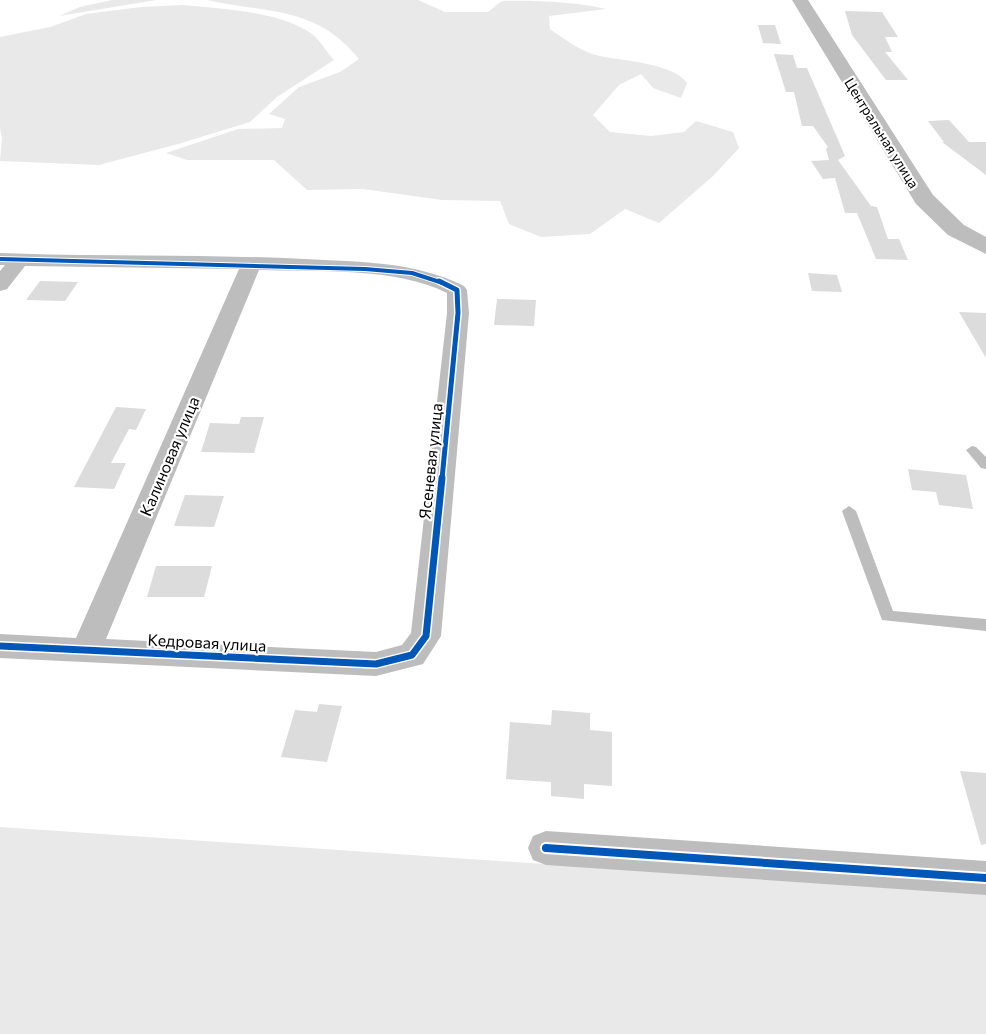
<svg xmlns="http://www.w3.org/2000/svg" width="986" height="1034" font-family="Commissioner,sans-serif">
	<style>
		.green { fill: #e9e9e9 }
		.building { fill: #dcdcdc }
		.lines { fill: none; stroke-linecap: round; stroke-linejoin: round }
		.service { fill: #bdbdbd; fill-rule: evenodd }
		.minor { fill: #bdbdbd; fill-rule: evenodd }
		.tertiary { fill: #bdbdbd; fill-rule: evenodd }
		.cycleway-far3-casing { stroke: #fff; stroke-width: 6 }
		.cycleway-far2-casing { stroke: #fff; stroke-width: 8 }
		.cycleway-far1-casing { stroke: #fff; stroke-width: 10 }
		.cycleway-casing { stroke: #fff; stroke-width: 12 }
		.cycleway-far3 { stroke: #0057b8; stroke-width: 4 }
		.cycleway-far2 { stroke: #0057b8; stroke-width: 5 }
		.cycleway-far1 { stroke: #0057b8; stroke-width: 7 }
		.cycleway { stroke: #0057b8; stroke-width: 8 }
		.labels { text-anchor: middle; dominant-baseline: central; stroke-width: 4.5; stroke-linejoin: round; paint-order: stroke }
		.far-street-label { font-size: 14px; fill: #000; stroke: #fff }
		.street-label { font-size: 16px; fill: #000; stroke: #fff }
	</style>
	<rect width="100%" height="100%" fill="#fff"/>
	<g class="green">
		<polygon points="112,0 192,0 156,0 59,16 80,7"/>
		<path d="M 207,0 L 418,0 L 445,12 L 488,12 C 493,9 497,3 503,1 C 530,0 579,2 606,9 L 549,16 L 550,29 C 566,40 581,52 600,56 C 623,61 673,63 687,83 L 681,98 L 653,88 L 641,74 L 619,85 L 593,115 L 610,132 L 651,136 L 684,132 L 696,121 L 733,132 L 739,148 L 713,176 L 659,223 L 625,209 L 590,234 L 541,237 L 509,224 L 500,201 L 442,200 L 363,189 L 307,190 L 274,160 L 187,160 L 166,153 L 238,129 L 282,128 L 285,119 L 269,114 L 299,87 L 340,72 L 359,59 C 315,5 268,14 207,0 Z"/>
		<path d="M 183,5 C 221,9 282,11 313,35 C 321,41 327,53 334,60 L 277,97 L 250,122 L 178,144 L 99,165 L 0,161 L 2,138 L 0,128 L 0,37 L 50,27 L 86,14 L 141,7 Z"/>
		<polygon points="0,827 986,894 986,1034 0,1034"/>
	</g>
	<g class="building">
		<polygon points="845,11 882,12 898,37 885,37 892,52 885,52 908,80 886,80 852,35"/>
		<polygon points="758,25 775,25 781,44 763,43"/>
		<polygon points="774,54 793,55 797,68 807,68 845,156 838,160 871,206 877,207 888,239 899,239 908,260 876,259 857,213 845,213 835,178 823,179 811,161 829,160 826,149 828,147 813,126 802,126 794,92 786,92"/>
		<polygon points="949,120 969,142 986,142 986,175 942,142 944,142 928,121"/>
		<polygon points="808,273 837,275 842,292 812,291"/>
		<polygon points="40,281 78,282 65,301 26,300"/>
		<polygon points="497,299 536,300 534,326 494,325"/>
		<polygon points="959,312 986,313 986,358"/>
		<polygon points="116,407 146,409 136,430 129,429 111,463 126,463 114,489 74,487"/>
		<polygon points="241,417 264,417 254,453 201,452 210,423 239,424"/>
		<polygon points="908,469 966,475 973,509 939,505 936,492 912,490"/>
		<polygon points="185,495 224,496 214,527 174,526"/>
		<polygon points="156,566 212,566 204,597 147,597"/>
		<polygon points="319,704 342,706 327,762 281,757 295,710 317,712"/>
		<polygon points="552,710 590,713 590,730 612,732 612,786 584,784 584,799 551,796 551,782 506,779 510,722 551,725"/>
		<polygon points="960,771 986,773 986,844 981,845"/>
	</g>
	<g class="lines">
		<g class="service">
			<polygon points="972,446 976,447 986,457 986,469 981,468 966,450"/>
			<polygon points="849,506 856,511 893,611 986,619 986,631 882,620 842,511"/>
		</g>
		<g class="minor">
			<path d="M 0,253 C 101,257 203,254 304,259 C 359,262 414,261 464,286 L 467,290 L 469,313 L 441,636 L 423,664 L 376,676 L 0,658 L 0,634 L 76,638 L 239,269 L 25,266 L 7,289 L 0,291 L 0,271 L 5,265 L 0,265 ZM 259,270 C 315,272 397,267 447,293 L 447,313 L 411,633 L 402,645 L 376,652 L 106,639 Z"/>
			<polygon points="546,831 986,861 986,895 546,865 533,860 528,848 533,836"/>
		</g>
		<polygon class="tertiary" points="792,0 808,0 933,195 964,225 986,237 986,254 948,235 916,204"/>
		<g class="cycleway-far3-casing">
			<polyline id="cycleway-far3" points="0,259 365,269 412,273 443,283"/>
		</g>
		<g class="cycleway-far2-casing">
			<polyline id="cycleway-far2" points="439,281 457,290 458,313 442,479"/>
		</g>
		<g class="cycleway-far1-casing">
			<polyline id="cycleway-far1" points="0,646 376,664 412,655 426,636 442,478"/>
		</g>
		<g class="cycleway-casing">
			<polyline id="cycleway" points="546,848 986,878"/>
		</g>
		<use href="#cycleway-far3" class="cycleway-far3"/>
		<use href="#cycleway-far2" class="cycleway-far2"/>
		<use href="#cycleway-far1" class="cycleway-far1"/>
		<use href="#cycleway" class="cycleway"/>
	</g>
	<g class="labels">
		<g class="far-street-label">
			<text transform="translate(882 133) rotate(58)">Центральная улица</text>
		</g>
		<g class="street-label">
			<text transform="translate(169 456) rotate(-67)">Калиновая улица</text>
			<text transform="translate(430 461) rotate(-84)">Ясеневая улица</text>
			<text transform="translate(207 642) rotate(3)">Кедровая улица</text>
		</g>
	</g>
</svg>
